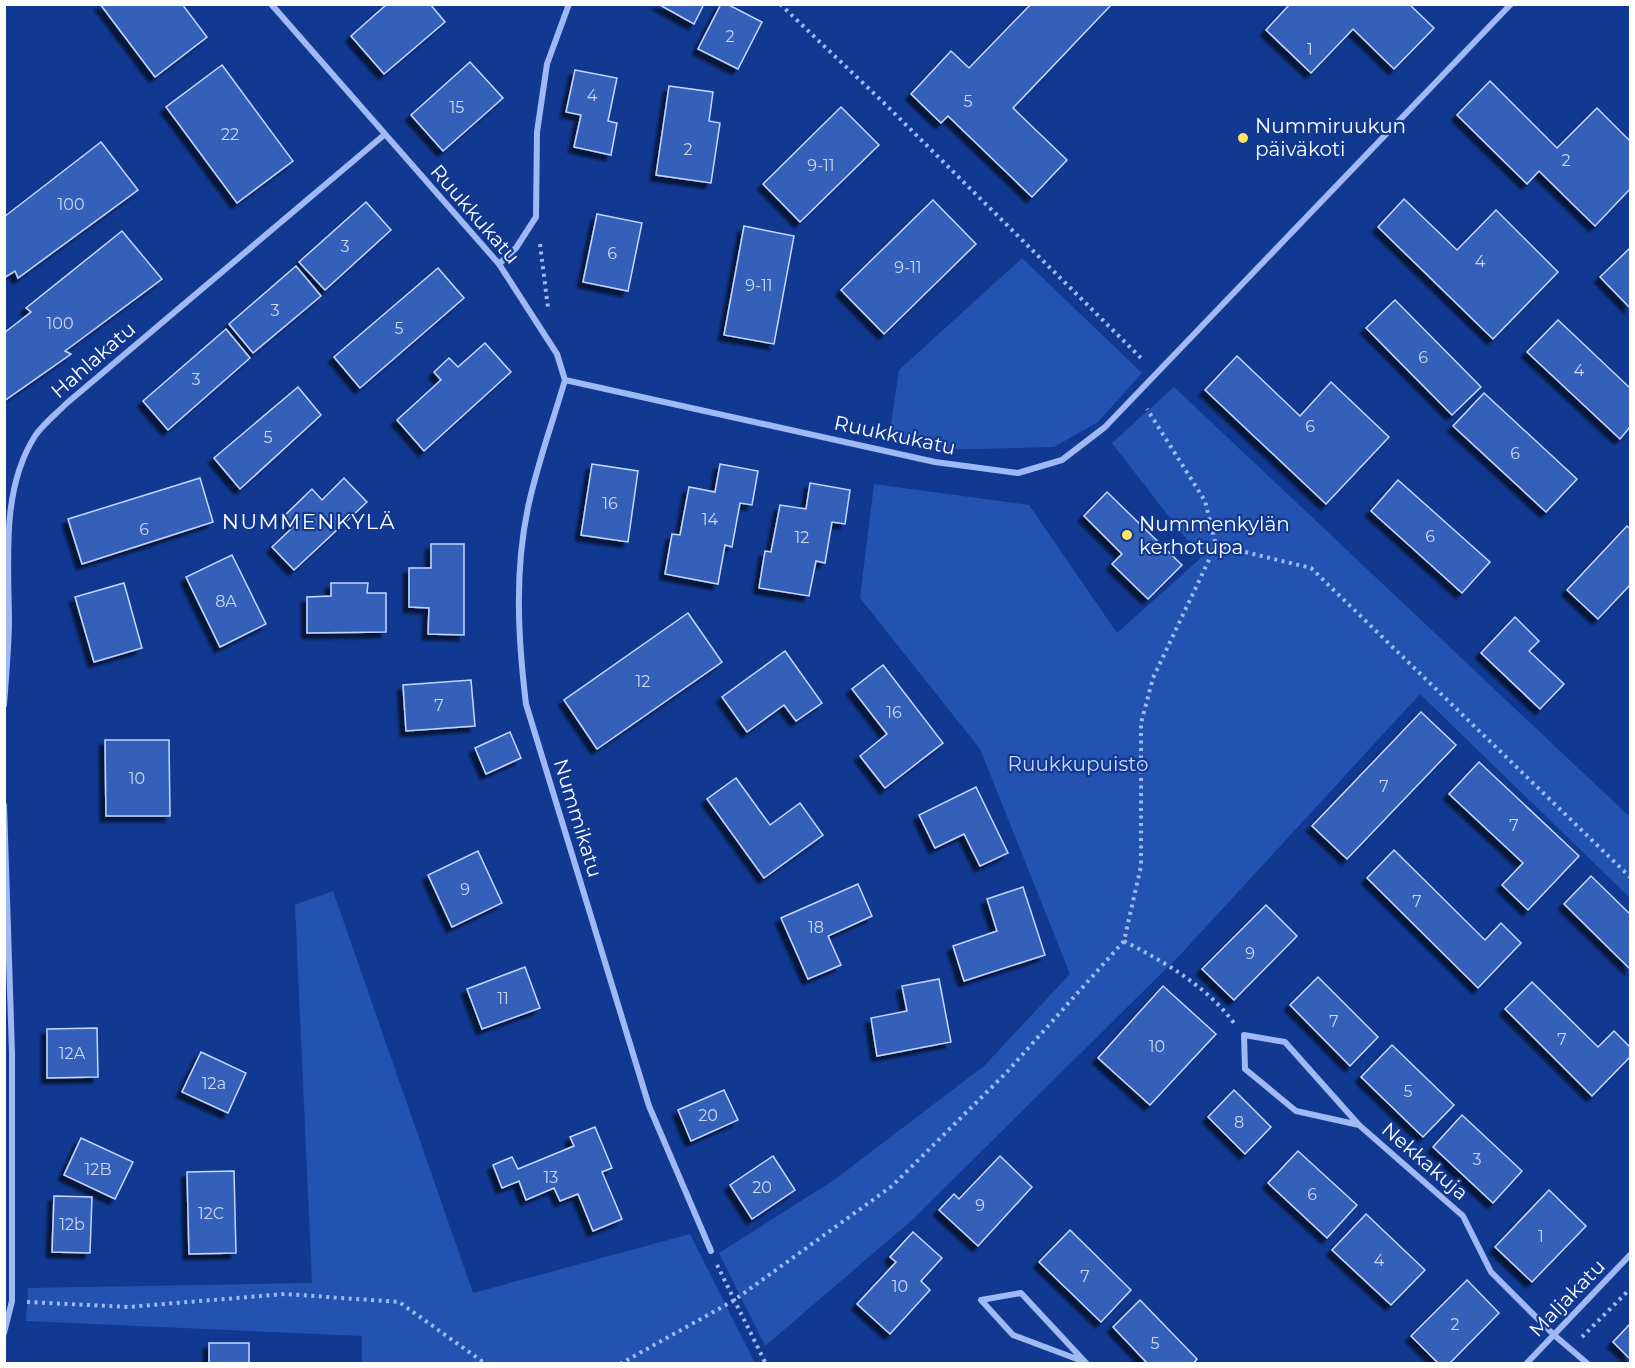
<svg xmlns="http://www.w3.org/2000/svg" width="1635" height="1368" font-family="Montserrat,sans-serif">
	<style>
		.green { fill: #2352b1 }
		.building { fill: #3560ba; stroke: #c5d7fd; stroke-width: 1.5; filter: url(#shadow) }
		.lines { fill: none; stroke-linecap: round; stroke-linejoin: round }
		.path { stroke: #9eb9f3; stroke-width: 4; stroke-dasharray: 3 4.5; stroke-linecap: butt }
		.street { stroke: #9eb9f3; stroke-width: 6 }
		.poi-dot { fill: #ffe55f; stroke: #113992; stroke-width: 2 }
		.labels { text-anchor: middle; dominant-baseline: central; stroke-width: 4.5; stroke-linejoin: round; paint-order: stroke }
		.number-label { font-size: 16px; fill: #ccd7ee }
		.poi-label { font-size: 20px; fill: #fff; stroke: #113992; text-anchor: start }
		.street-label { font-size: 20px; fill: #fff; stroke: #113992 }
		.park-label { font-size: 20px; fill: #c5d7fd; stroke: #113992 }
		.neighbourhood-label { font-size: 21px; letter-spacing: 1.5px; fill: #fff; stroke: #113992 }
	</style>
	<defs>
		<filter id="shadow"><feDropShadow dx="-5.5" dy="5.5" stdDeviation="1.5" flood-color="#0009"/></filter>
	</defs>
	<rect width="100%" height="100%" fill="#113992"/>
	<g class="green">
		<polygon points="1022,258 1142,373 1098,422 1054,447 932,450 889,438 899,370"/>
		<polygon points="1174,387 1630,817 1630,898 1420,694 1180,955 911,1221 765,1346 719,1253 834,1180 984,1066 1070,974 980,749 860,598 874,484 1029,505 1117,633 1201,558 1112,443"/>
		<polygon points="333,891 473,1293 690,1234 755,1363 362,1363 362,1336 26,1321 28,1288 312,1283 295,905"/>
	</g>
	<g class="building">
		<polygon points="100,4 182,4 207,37 155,77"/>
		<polygon points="387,4 430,4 445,22 384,74 351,36"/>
		<polygon points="658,4 704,4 694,24"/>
		<polygon points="721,4 727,4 762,22 738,69 698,49"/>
		<polygon points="1031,4 1112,4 1013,108 1067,160 1032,197 948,116 941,123 911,94 951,51 969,68"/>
		<polygon points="1290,4 1409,4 1434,28 1394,69 1353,29 1311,73 1266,30"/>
		<polygon points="470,62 503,98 443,151 411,115"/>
		<polygon points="222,65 293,161 237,203 166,107"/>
		<polygon points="575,70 617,78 608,121 617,123 611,155 574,147 581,115 566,112"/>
		<polygon points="1490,81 1557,148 1597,108 1630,141 1630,189 1595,226 1539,171 1527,184 1457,115"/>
		<polygon points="669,86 713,92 709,121 720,123 711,183 656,175"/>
		<polygon points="841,107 879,145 800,222 763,184"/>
		<polygon points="101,142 138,190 18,278 15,271 4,278 4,217"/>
		<polygon points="1404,199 1457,250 1496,210 1558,272 1493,339 1378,227"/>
		<polygon points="933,200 976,244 884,334 841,290"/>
		<polygon points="366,202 391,230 325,290 299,262"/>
		<polygon points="597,214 642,223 628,291 583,282"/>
		<polygon points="744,226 794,236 774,344 724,335"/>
		<polygon points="122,231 162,279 65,351 71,354 4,401 4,333 31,312 26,308"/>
		<polygon points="1630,248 1630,308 1600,277"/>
		<polygon points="296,266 321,296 253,353 229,324"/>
		<polygon points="438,268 464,298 360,388 334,357"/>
		<polygon points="1395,300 1481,387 1452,415 1366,328"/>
		<polygon points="1558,320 1630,388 1630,427 1620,439 1527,352"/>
		<polygon points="226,329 250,358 168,430 143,401"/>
		<polygon points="485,343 511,372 424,451 397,420 441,380 434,372 449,358 458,367"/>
		<polygon points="1237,356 1300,416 1331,382 1389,437 1326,504 1205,390"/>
		<polygon points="298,387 321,415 240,489 214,458"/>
		<polygon points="1484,393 1577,479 1546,512 1453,426"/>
		<polygon points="592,464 638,471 628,542 581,535"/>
		<polygon points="720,464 758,471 752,505 740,503 732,547 725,545 718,584 665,574 672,534 680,535 689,487 715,492"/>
		<polygon points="200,478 213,522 82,564 68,519"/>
		<polygon points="344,478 367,502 294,570 272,547 293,527 283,517 312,489 322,500"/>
		<polygon points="1398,480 1490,562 1462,593 1371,511"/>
		<polygon points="810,483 850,490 845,524 832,522 825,563 816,561 809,596 759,588 765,551 771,552 780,505 806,509"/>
		<polygon points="1107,492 1182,565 1148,599 1112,564 1122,554 1084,516"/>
		<polygon points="1627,526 1630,529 1630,585 1598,619 1567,590"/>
		<polygon points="431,544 464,544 464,635 428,634 429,608 409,607 409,568 431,568"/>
		<polygon points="232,555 266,624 220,647 186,577"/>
		<polygon points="124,583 142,648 94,662 75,597"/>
		<polygon points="331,583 368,583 367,593 386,593 386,632 307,633 307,597 331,596"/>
		<polygon points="688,613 722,662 597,749 564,700"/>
		<polygon points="1515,617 1539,641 1529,651 1564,684 1540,709 1481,653"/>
		<polygon points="785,651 822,703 796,721 784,705 747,732 722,697"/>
		<polygon points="883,665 943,743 885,788 860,756 887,734 852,689"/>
		<polygon points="471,680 475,726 406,731 403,685"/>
		<polygon points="1421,712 1456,745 1347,859 1312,826"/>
		<polygon points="510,732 521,758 486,774 475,748"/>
		<polygon points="105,740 169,740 170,816 106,816"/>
		<polygon points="1479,762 1579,856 1528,910 1502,885 1523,863 1449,794"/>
		<polygon points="736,778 770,825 800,803 823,835 764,878 707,799"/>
		<polygon points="976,787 1008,853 980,866 964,834 935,848 919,815"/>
		<polygon points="1394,850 1485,940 1501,923 1521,943 1478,988 1367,878"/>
		<polygon points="478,851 502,903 452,927 428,875"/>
		<polygon points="1591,876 1630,914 1630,969 1564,904"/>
		<polygon points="858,884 872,916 828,936 841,965 808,979 781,918"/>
		<polygon points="1023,887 1045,955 964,981 953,946 997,931 987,899"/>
		<polygon points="1266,905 1297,936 1234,1000 1202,969"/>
		<polygon points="525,967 540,1008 482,1029 467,989"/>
		<polygon points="1318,977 1378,1037 1350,1066 1290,1005"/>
		<polygon points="939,979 951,1042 877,1056 871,1018 907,1011 902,986"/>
		<polygon points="1532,982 1598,1047 1614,1031 1630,1047 1630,1057 1592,1096 1505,1009"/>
		<polygon points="1163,986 1216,1034 1150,1105 1098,1058"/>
		<polygon points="97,1028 98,1077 47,1078 47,1029"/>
		<polygon points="1392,1045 1454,1105 1423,1137 1361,1077"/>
		<polygon points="201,1052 246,1073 228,1113 182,1092"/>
		<polygon points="724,1090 738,1120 691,1141 678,1110"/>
		<polygon points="1234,1090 1271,1127 1245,1154 1208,1117"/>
		<polygon points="1462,1115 1522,1171 1493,1203 1433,1147"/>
		<polygon points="595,1127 612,1168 602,1172 622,1219 593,1231 578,1194 560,1201 554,1188 526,1200 519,1181 502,1188 493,1165 512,1157 518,1169 574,1146 570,1137"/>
		<polygon points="81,1138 133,1162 115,1199 64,1175"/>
		<polygon points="1298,1151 1357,1205 1327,1238 1268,1183"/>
		<polygon points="773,1156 795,1190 752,1219 730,1185"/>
		<polygon points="1000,1156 1032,1187 978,1246 939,1210 954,1194 959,1199"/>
		<polygon points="234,1171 236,1253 189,1254 187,1172"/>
		<polygon points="1549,1190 1586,1226 1532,1282 1495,1247"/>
		<polygon points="54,1196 92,1197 90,1253 52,1252"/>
		<polygon points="1366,1214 1425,1270 1391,1305 1332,1250"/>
		<polygon points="1070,1230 1131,1290 1101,1322 1039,1262"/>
		<polygon points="913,1232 942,1258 921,1281 930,1290 890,1334 857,1304 896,1262 890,1257"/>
		<polygon points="1467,1280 1499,1313 1449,1364 1439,1364 1411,1336"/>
		<polygon points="1140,1300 1197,1359 1193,1364 1148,1364 1113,1327"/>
		<polygon points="1630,1324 1630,1359 1613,1342"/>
		<rect x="209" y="1343" width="40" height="21"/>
	</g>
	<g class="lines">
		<g class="path">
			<polyline points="780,4 884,103 1144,361"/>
			<polyline points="540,244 548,308"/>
			<polyline points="1216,545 1311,568 1630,877"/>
			<path d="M 1124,941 C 1166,963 1205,985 1234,1023"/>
			<polyline points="717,1265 766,1364"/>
			<polyline points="27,1302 128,1307 285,1294 399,1302 486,1364"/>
			<polyline points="1582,1337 1630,1289"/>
			<polyline points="620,1364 733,1301 892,1186 1006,1073 1124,941 1141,866 1141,723 1153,678 1216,545 1205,501 1147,409"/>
		</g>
		<g class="street">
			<polyline points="271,4 499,264 557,354 565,380 935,462 1018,473 1062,460 1105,427 1511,4"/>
			<polyline points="499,264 516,248 536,217 537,132 547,64 569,4"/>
			<path d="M 565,380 C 553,421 538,462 529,503 C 514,569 518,638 526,704 L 649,1106 L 711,1251"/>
			<path d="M 4,705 C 6,679 8,653 9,627 C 9,564 0,491 35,436 C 43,424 56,414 67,403 L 384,135"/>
			<polyline points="4,805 12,1053 12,1301 4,1333"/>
			<polyline points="1359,1125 1296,1111 1245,1069 1244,1035 1285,1042 1359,1125 1463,1216 1491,1272 1554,1335 1588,1364"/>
			<polyline points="1085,1362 1013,1335 981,1300 1021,1293 1087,1364"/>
			<polyline points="1526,1364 1630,1255"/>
		</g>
	</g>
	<g class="poi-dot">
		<circle cx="1243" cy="138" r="6"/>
		<circle cx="1127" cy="535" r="6"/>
	</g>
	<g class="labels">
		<g class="number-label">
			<text x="730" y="36">2</text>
			<text x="1310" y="49">1</text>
			<text x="592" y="95">4</text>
			<text x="968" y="101">5</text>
			<text x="457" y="107">15</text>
			<text x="230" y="134">22</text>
			<text x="688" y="149">2</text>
			<text x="1566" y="160">2</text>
			<text x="821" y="165">9-11</text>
			<text x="71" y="204">100</text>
			<text x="345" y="246">3</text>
			<text x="612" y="253">6</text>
			<text x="1480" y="261">4</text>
			<text x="908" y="267">9-11</text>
			<text x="759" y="285">9-11</text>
			<text x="275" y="310">3</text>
			<text x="60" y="323">100</text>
			<text x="399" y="328">5</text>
			<text x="1423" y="357">6</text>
			<text x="1579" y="370">4</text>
			<text x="196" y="379">3</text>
			<text x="1310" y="426">6</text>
			<text x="268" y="437">5</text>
			<text x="1515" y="453">6</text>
			<text x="610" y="503">16</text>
			<text x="710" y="519">14</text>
			<text x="144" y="529">6</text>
			<text x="1430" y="536">6</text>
			<text x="802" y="537">12</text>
			<text x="226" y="601">8A</text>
			<text x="643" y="681">12</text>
			<text x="439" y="705">7</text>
			<text x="894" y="712">16</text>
			<text x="137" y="778">10</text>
			<text x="1384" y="786">7</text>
			<text x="1514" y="825">7</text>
			<text x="465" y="889">9</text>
			<text x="1417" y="901">7</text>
			<text x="816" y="927">18</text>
			<text x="1250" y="953">9</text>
			<text x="503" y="998">11</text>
			<text x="1334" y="1021">7</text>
			<text x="1562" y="1039">7</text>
			<text x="1157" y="1046">10</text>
			<text x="72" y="1053">12A</text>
			<text x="214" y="1083">12a</text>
			<text x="1408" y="1091">5</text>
			<text x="708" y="1115">20</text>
			<text x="1239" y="1122">8</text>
			<text x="1477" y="1159">3</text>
			<text x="98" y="1169">12B</text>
			<text x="551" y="1177">13</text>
			<text x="762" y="1187">20</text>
			<text x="1312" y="1194">6</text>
			<text x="980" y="1205">9</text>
			<text x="211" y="1213">12C</text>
			<text x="72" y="1224">12b</text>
			<text x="1541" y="1236">1</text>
			<text x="1379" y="1260">4</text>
			<text x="1085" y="1276">7</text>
			<text x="900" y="1286">10</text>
			<text x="1455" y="1324">2</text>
			<text x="1155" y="1343">5</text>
		</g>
		<g class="poi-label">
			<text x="1255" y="126">Nummiruukun<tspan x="1255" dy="23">päiväkoti</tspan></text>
			<text x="1139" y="524">Nummenkylän<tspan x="1139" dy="23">kerhotupa</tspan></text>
		</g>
		<g class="street-label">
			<text transform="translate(475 214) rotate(49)">Ruukkukatu</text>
			<text transform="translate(93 360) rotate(-41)">Hahlakatu</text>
			<text transform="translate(895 435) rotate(12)">Ruukkukatu</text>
			<text transform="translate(578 818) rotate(73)">Nummikatu</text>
			<text transform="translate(1425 1161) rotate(41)">Nekkakuja</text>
			<text transform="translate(1567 1298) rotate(-46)">Maljakatu</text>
		</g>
		<g class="park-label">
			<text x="1078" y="764">Ruukkupuisto</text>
		</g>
		<g class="neighbourhood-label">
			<text x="309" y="521">NUMMENKYLÄ</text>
		</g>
	</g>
	<rect width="1635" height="1368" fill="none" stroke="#ffffff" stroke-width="12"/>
</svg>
